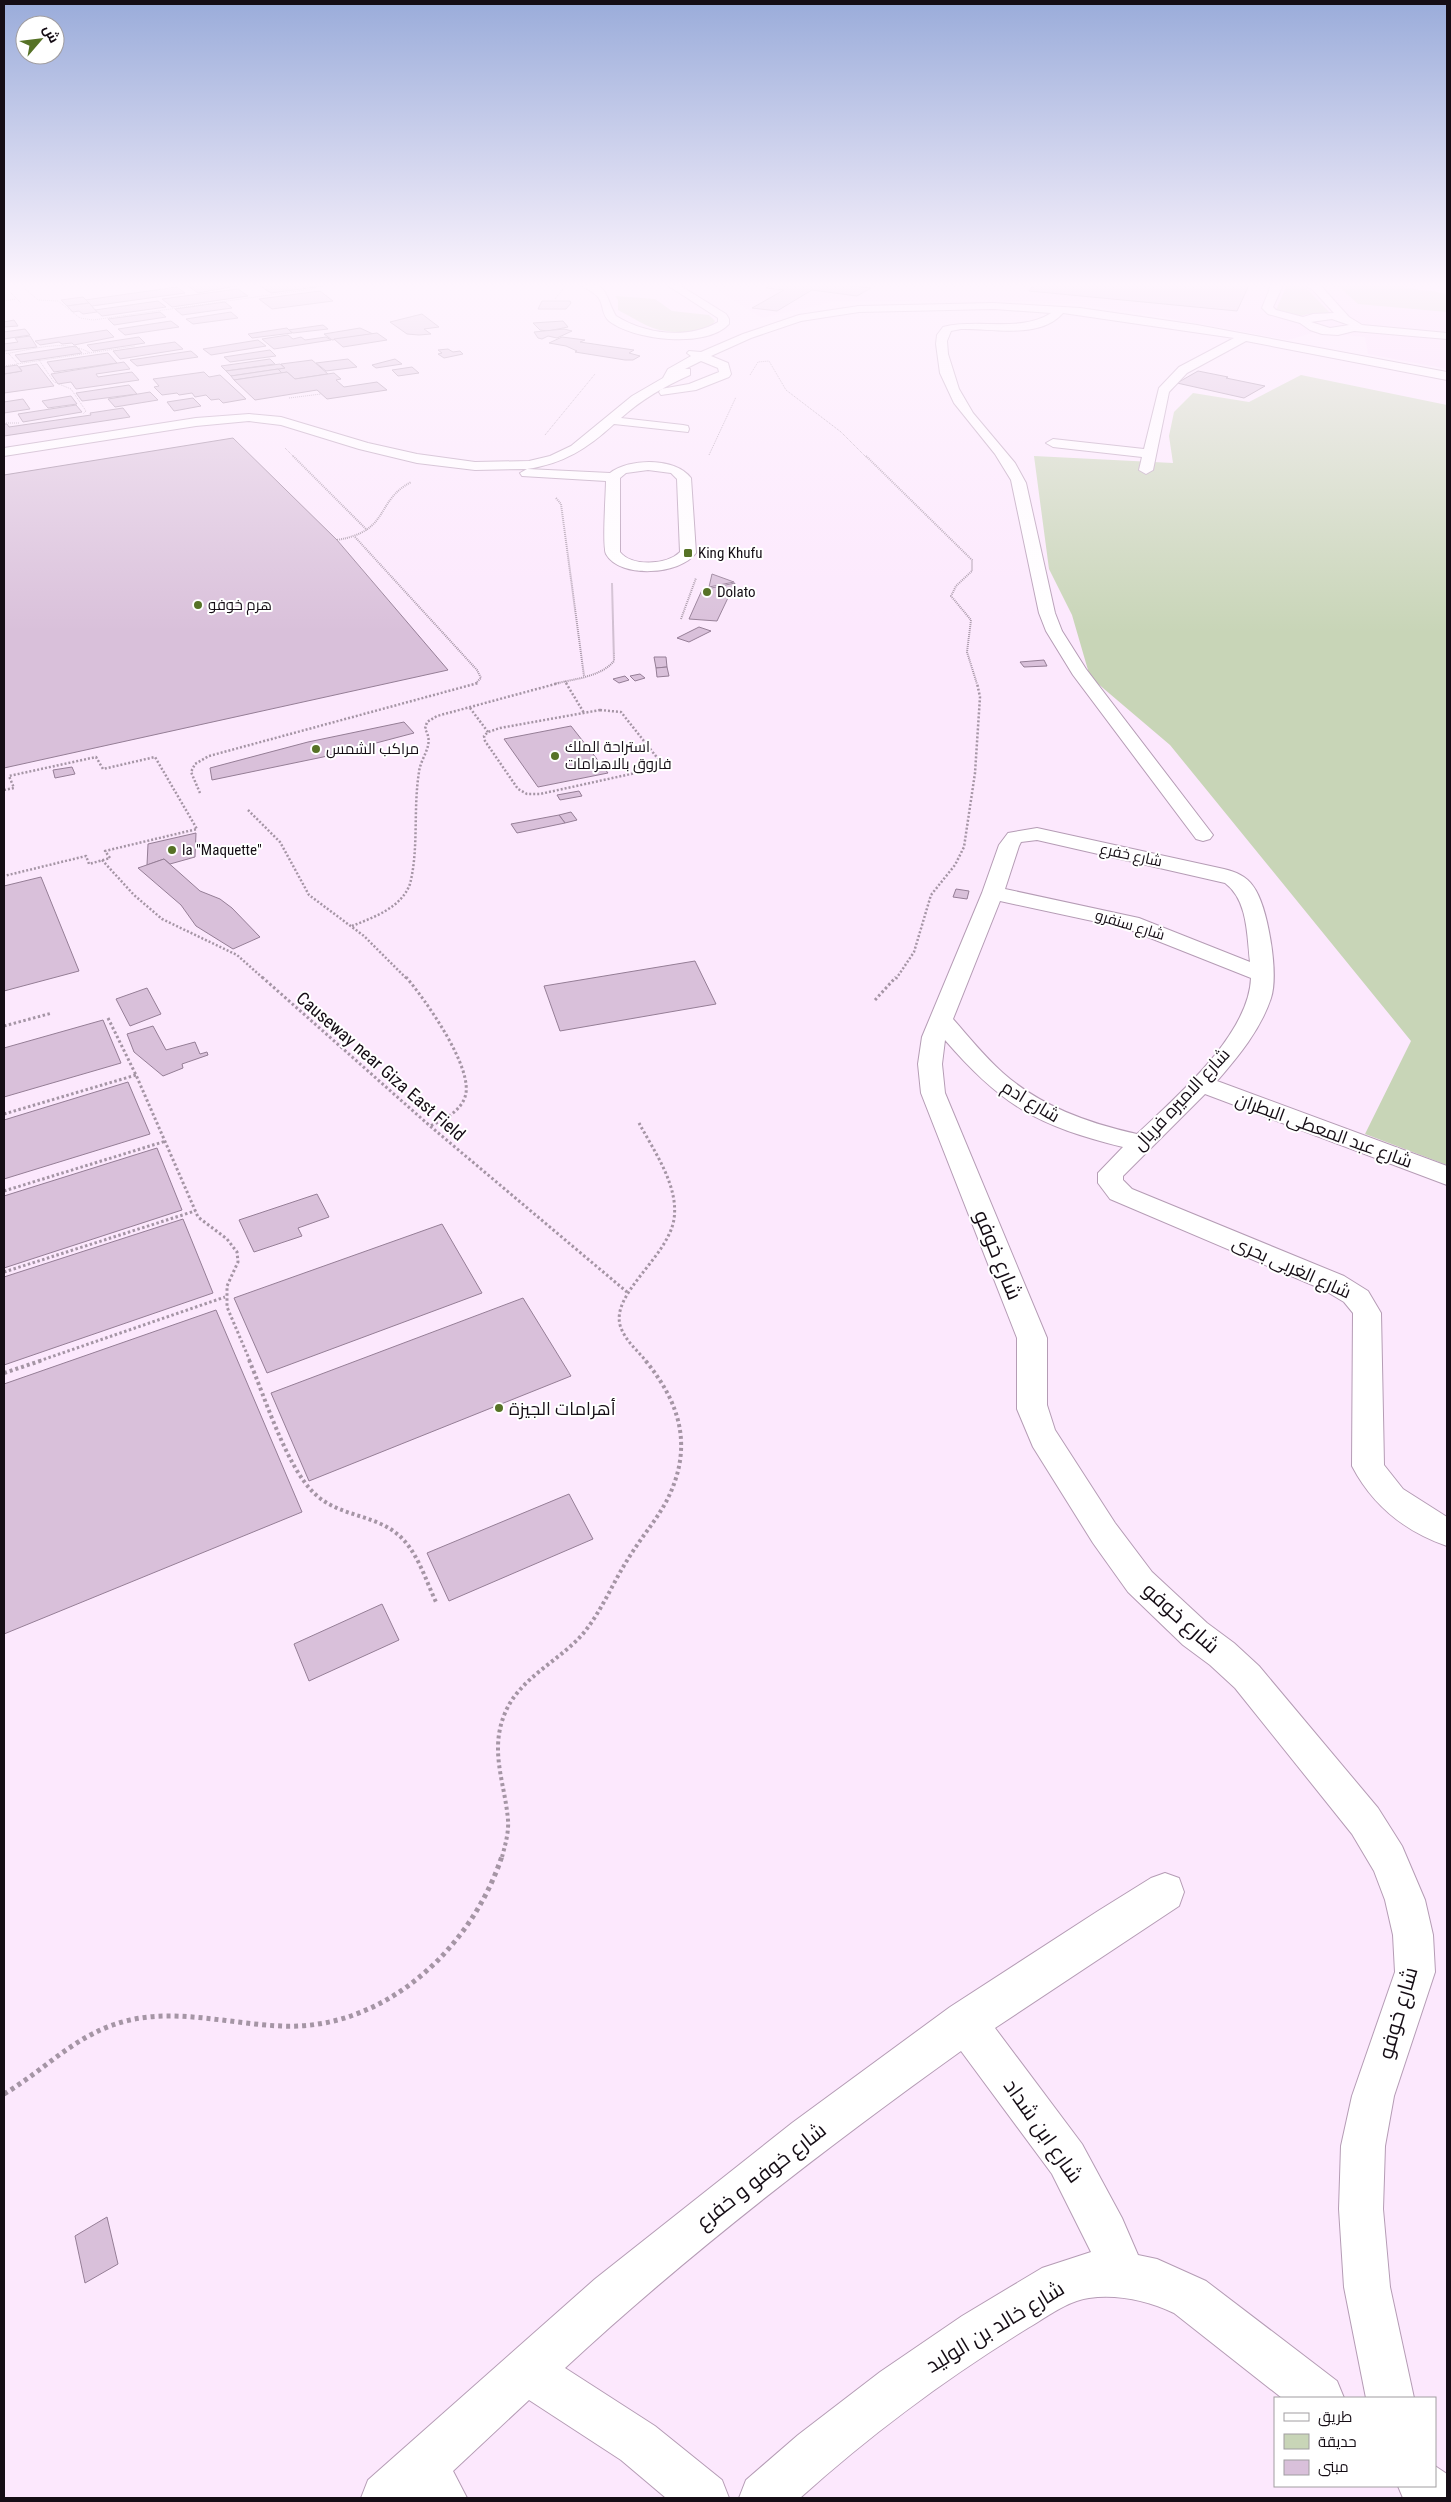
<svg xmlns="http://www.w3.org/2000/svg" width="1451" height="2502" font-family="'Roboto Condensed',Cairo,sans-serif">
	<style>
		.built { fill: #fadbfb }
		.green { fill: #c8d5b7 }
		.building { fill: #d9c0da; stroke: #957e96 }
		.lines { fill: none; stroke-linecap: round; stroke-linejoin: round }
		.minor-casing { stroke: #b59cb5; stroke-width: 2 }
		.path-far5 { stroke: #a595a5; stroke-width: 1; stroke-dasharray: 1 1; stroke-linecap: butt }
		.path-far4 { stroke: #a595a5; stroke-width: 2; stroke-dasharray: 1 1; stroke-linecap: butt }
		.path-far3 { stroke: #a595a5; stroke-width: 2.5; stroke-dasharray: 2 2; stroke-linecap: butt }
		.path-far2 { stroke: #a595a5; stroke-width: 3; stroke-dasharray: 2.5 2.5; stroke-linecap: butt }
		.path-far1 { stroke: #a595a5; stroke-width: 4; stroke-dasharray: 3 3; stroke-linecap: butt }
		.path { stroke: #a595a5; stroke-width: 5; stroke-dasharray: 4 4; stroke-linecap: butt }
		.minor { fill: #fff; fill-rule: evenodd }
		.poi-dot { fill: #567226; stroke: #fff; stroke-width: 2 }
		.labels { text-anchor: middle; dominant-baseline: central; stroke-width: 4; stroke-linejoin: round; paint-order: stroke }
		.far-poi-label { font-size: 15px; fill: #150d15; stroke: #fff; text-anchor: start }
		.far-street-label { font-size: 15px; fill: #150d15; stroke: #fff }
		.street-label { font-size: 18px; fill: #150d15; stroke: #fff }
		.poi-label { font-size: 18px; fill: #150d15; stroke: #fff; text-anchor: start }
		.near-street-label { font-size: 21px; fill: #150d15; stroke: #fff }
	</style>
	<rect width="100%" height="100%" fill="#fce8fd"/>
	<polygon class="built" points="705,283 1447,283 1447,369 1368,354 1365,337 1315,332 1288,340 1146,314 1077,304 978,300 832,302 762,318"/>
	<g class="green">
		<path d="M 1335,283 L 1402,283 L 1401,286 C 1416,291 1432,289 1447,295 L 1447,312 L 1358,304 Z"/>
		<polygon points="1290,285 1305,287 1331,314 1308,314 1297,317 1276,310 1286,287"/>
		<path d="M 615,296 L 655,299 L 672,311 L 709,315 L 715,321 C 706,336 671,333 656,329 C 643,325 630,316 618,310 L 618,300 Z"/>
		<polygon points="1301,375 1447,405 1447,1165 1365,1134 1411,1041 1170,745 1090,677 1072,615 1049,569 1034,456 1173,463 1169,436 1174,412 1193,393 1249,402"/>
	</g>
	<g class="building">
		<polygon points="202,283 245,283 247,284 198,293 187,285"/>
		<polygon points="318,283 323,286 271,293 257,284"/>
		<polygon points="774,283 831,283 871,288 857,296 812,290 777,311 752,308 784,290 766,288"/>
		<polygon points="1008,283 1250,283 1237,311 1029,291 1034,285"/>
		<polygon points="177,287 185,293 92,306 85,300"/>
		<polygon points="238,289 248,296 172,307 162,299"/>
		<polygon points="320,291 333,301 272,309 259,299"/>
		<polygon points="83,297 89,303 67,306 61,300"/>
		<polygon points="158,301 166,307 102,316 95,310"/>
		<polygon points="542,301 570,301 571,303 566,309 538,309"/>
		<polygon points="225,302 232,308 182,315 175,309"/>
		<polygon points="89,303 97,312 83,314 79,311 73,312 67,306"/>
		<polygon points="160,312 166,317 114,325 108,319"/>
		<polygon points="231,312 238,318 193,324 186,319"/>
		<polygon points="422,314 439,327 424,329 431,334 419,335 407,334 390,322"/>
		<polygon points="14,320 18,326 4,327 4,322"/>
		<polygon points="171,321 179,327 125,335 118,329"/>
		<polygon points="563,321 568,327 548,331 540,330 533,323"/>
		<polygon points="323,325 328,329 293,333 288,330"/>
		<polygon points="287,328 292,333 252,338 248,334"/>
		<polygon points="360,328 373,334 332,340 324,334"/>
		<polygon points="25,329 30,335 4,339 4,332"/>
		<polygon points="564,329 572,331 557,338 548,336 542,339 538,338 534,332"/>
		<polygon points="107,330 114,337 74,345 72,343 62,344 59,342 40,345 35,341"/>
		<polygon points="377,333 387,340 343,347 334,339"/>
		<polygon points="288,335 293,339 301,337 305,340 326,337 331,340 274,349 262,339"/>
		<polygon points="30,336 37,347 4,351 4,344 18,342 15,338"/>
		<polygon points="139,337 145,343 93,351 87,345"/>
		<polygon points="562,337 585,340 580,342 634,350 629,353 640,356 633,360 625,360 575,352 577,351 566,346 549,343"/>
		<polygon points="258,340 266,346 211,355 203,349"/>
		<polygon points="175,342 183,349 120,359 113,351"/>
		<polygon points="76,346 82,353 21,362 15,355"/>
		<polygon points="448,349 453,352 460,351 463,354 444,358 438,354 442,353 438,350"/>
		<polygon points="270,350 276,356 230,362 224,357"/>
		<polygon points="191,351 198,357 137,366 130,360"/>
		<polygon points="108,353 117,363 54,372 47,362"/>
		<polygon points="270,359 275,364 226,371 221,366"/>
		<polygon points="348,359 357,367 326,371 316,363"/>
		<polygon points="395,359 402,364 376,368 372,365"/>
		<polygon points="312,360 328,374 295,379 287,372 282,373 278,369 285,368 281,364"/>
		<polygon points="124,362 130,369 96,374 98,377 132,372 139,380 76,389 71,382 58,384 51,374"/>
		<polygon points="37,364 54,386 4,393 4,374 22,371 19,367"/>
		<polygon points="280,364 285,368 231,376 226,371"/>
		<polygon points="17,365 22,371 4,374 4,367"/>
		<polygon points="412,367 419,373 398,376 392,370"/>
		<polygon points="278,369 282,373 234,380 231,376"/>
		<polygon points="1198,371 1228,377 1226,378 1265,386 1244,398 1177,383"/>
		<polygon points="204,372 209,377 220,375 246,399 223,403 219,399 211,400 206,395 195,397 192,393 179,395 177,393 162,395 154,387 159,386 153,379"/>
		<polygon points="287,372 295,379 334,373 341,379 336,380 344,387 377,382 387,390 327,399 317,390 255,400 234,380"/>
		<polygon points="129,385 137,394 82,401 76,393"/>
		<polygon points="150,392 158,400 115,407 108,399"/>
		<polygon points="71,396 77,404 48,408 42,401"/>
		<polygon points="193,398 201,406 174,411 167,402"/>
		<polygon points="23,399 30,409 4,413 4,402"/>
		<polygon points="76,405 82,412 23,422 18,414"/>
		<polygon points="123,408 130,417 4,436 4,424 7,424 9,427 91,415 90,413"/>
		<polygon points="233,438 337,540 448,670 4,768 4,475"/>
		<polygon points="712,574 734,582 709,587"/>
		<polygon points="735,583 717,621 689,619 702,590"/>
		<polygon points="699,627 711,631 689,642 677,638"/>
		<polygon points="654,657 666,657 667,667 656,668"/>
		<polygon points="1044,660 1047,666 1024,667 1020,662"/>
		<polygon points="667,667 669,676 657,677 656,668"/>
		<polygon points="640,674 645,678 635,681 630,676"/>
		<polygon points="625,676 629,680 619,683 613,679"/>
		<polygon points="404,722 414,733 323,757 212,780 210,768 308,742"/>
		<polygon points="571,726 608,773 538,787 504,739"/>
		<polygon points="72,767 75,774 55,778 53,770"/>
		<polygon points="579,791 582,796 560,800 557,795"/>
		<polygon points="571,812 577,820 565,823 559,815"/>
		<polygon points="559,815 565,823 517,833 511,824"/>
		<polygon points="196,833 195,857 170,864 164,859 147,865 148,844"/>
		<polygon points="164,859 200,891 220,899 232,908 260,937 233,949 196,926 181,905 138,868"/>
		<polygon points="41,877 79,971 4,991 4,886"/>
		<polygon points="956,889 969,891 967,899 953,897"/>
		<polygon points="695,961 716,1004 560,1031 544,986"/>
		<polygon points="147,988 161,1014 130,1026 116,999"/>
		<polygon points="103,1020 121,1063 4,1097 4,1048"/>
		<polygon points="153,1026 166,1050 195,1042 200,1054 207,1052 208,1055 182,1064 183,1068 163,1076 134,1052 127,1034"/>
		<polygon points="128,1082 150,1134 4,1179 4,1120"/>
		<polygon points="157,1148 182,1210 4,1268 4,1196"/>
		<polygon points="317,1194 329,1217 298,1228 302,1236 254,1252 239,1220"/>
		<polygon points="183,1219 213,1293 4,1365 4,1277"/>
		<polygon points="442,1224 482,1293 267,1373 234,1298"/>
		<polygon points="523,1298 571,1376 309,1481 271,1393"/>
		<polygon points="216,1310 302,1512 4,1634 4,1384"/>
		<polygon points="569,1494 593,1539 449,1601 427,1553"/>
		<polygon points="382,1604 399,1640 309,1681 294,1644"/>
		<polygon points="107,2217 118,2264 85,2283 75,2236"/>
	</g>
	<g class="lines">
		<g class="minor-casing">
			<g id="minor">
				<path d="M 580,283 C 609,281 605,298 616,316 C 645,334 687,340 718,322 L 718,318 L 664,283 L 676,283 L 726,314 L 729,319 L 729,324 C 706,349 633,340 609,321 C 601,314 604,304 598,297 C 593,291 585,289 580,283 Z"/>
				<path d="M 1272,283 L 1284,283 L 1273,307 L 1276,310 L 1303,317 L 1313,314 L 1334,313 L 1312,289 L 1300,283 L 1320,285 L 1349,317 L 1362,325 L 1447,333 L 1447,339 L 1354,331 L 1338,335 L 1322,334 L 1310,330 L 1300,323 L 1268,314 L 1262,308 ZM 1332,319 L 1349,325 L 1330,328 L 1311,322 Z"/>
				<path d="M 994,303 L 1080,308 L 1197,325 L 1447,372 L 1447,380 L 1246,341 L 1187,373 L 1169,392 L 1153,470 L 1146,474 L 1139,470 L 1142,457 L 1053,447 L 1046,443 L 1053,439 L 1144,449 L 1159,388 L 1179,367 L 1234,338 L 1063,313 C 1039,340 992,328 961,329 L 951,331 L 947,341 L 948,354 L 959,389 L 973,413 L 1015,463 L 1026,483 L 1055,613 L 1062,631 L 1086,669 L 1210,831 L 1213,835 L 1210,839 L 1203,841 L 1196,839 L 1073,675 L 1046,631 L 1039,613 L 1011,480 L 995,454 L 954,403 L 940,373 L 936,344 L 937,335 L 943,327 C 978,318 1020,333 1051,313 L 994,309 L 859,312 L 801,321 L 751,338 L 711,356 L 728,363 L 731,374 L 729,377 L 696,390 L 661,395 L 659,392 L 661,389 L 689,384 L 719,372 L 718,368 L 701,361 L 685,369 L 690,369 L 690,375 C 665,386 642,399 621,418 L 683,425 L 688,426 L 689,429 L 688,432 L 614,424 C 588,448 563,464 527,469 L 610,473 C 629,458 675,457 691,478 L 696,553 C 680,575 620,579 606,554 C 602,546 606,493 606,481 L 522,476 L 520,473 L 527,469 L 475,470 L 417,463 L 359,449 L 281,425 L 249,421 L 196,426 L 4,456 L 4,448 L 196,418 L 249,414 L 281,417 L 368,443 L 417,454 L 475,462 L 529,461 L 550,456 L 571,446 L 632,396 L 663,378 L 668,369 L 691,356 L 687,353 L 689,351 L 701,352 L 743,334 L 799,315 L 859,306 ZM 648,470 L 671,473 L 677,479 L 680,552 C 667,565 632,567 620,552 L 620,478 L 626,473 Z"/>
				<path d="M 1037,828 L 1224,869 C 1236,872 1246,876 1253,886 C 1268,906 1279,974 1271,998 C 1261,1029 1238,1057 1217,1081 L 1447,1166 L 1447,1185 L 1205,1094 L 1123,1176 L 1123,1180 L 1132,1189 L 1344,1276 L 1368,1291 L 1381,1313 L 1384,1465 L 1403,1489 L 1447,1517 L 1447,1546 C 1404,1531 1373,1506 1352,1466 L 1353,1313 L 1344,1302 L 1324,1290 L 1110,1199 L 1098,1183 L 1098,1173 L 1123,1147 C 1038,1126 1002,1106 945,1040 L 942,1064 L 945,1093 L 1047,1338 L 1047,1405 L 1055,1430 L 1115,1523 L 1152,1572 L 1207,1623 L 1234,1643 L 1259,1666 L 1378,1808 L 1402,1846 L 1425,1900 L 1433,1935 L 1435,1972 L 1394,2096 L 1385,2146 L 1383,2209 L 1390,2287 L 1414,2398 L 1366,2398 L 1344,2287 L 1339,2209 L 1341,2146 L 1352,2096 L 1395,1972 L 1393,1935 L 1385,1900 L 1374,1871 L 1352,1834 L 1235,1688 L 1210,1665 L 1183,1645 L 1128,1592 L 1093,1543 L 1033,1447 L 1017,1409 L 1017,1338 L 921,1093 L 918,1064 L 922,1037 L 982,893 L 999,845 L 1008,833 ZM 1037,840 L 1225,883 C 1248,900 1247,936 1250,962 L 1139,918 L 1005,889 L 1019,846 L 1021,842 ZM 1000,901 L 1125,928 L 1251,978 C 1249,1035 1176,1097 1137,1134 C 1088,1123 1040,1106 1003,1073 C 984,1056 969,1037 953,1019 Z"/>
				<path d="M 1165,1873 L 1179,1878 L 1184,1892 L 1179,1906 L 995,2028 L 1082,2144 L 1122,2218 L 1138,2255 L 1157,2259 L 1206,2281 L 1337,2381 L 1344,2398 L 1282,2398 L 1174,2313 C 1148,2301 1118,2294 1089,2298 C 1067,2301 1047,2317 1028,2328 C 948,2377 870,2435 800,2498 L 739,2498 L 746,2480 L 798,2435 L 880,2372 L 962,2316 L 1042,2268 L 1091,2252 L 1052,2174 L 961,2051 C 824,2149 689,2253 565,2368 L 655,2426 L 722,2480 L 729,2498 L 666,2498 L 621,2460 L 529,2400 L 453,2471 L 467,2498 L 361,2498 L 368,2480 L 595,2279 L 792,2123 L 950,2007 L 1098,1911 L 1151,1878 Z"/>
				<polygon points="1435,2466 1447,2474 1447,2498 1403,2498 1398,2486 1435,2486"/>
			</g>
		</g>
		<g class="path-far5">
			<polyline points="4,286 21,303"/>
			<polyline points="25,289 38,300 58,301 80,318 93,320 312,289 331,283"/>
			<polyline points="555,299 563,289"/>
			<polyline points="4,301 16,299"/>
			<path d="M 4,354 C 31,350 65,338 90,353"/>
			<polyline points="9,354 18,364"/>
			<polyline points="39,360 54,382 71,389 86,411 83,414"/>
			<polyline points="4,366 135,346"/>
			<polyline points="750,375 758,362 769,361 786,390 841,432 867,458"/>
			<polyline points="289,398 321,394"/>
			<polyline points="4,423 20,423"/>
			<polyline points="545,435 595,374"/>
			<polyline points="285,448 295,458"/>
			<polyline points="709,455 736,397"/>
		</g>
		<g class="path-far4">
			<polyline points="293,456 367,530"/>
			<polyline points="866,456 972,560 972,571 956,586 951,596 971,620 967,652 977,684"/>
			<polyline points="556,498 561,504 584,676"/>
			<polyline points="355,537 477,670 481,678 475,684"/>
			<path d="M 337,540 C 391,531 374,502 411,482"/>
			<polyline points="681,619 696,578"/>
			<polyline points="565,681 567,684"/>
			<path d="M 554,684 C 573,679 601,677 614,661 L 612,583"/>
		</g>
		<g class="path-far3">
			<polyline points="566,683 584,713"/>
			<polyline points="470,708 488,732"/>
			<polygon points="600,710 621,712 659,760 658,768 540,794 527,794 518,789 485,741 484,736 488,732 500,728"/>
			<polyline points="4,790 14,788 9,776 96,757 103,769 155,757 197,829 105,851 110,858 89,864 86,856 4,876"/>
			<polyline points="200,793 191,772 195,764 209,756 478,683"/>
			<polyline points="248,810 280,842 309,895 364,936 407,979"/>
			<polyline points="102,860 134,895 162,919 237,955 264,979"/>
			<path d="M 352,926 C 374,917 401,908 410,884 C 419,848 413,809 419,772 C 421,756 435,745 425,729 L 427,722 L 437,716 L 559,683"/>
			<polyline points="896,979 914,952 931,895 955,865 964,847 975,773 980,697 977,683"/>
		</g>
		<g class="path-far2">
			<polyline points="262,977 430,1126 627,1292"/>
			<path d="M 406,977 C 424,998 475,1069 465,1097 C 460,1112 443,1120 430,1126"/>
			<polyline points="875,1000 896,977"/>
			<polyline points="108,1018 136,1075 198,1217 227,1239 237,1252 238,1262 227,1286 227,1307 250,1361"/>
			<polyline points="4,1026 52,1013"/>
			<polyline points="4,1114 136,1075"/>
			<path d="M 639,1123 C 654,1151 679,1186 674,1219 C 668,1258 608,1295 621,1328 C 626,1341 637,1350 646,1361"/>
			<polyline points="4,1191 166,1141"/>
			<polyline points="4,1272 195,1211"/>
			<polyline points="39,1361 225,1297"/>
		</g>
		<g class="path-far1">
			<path d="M 249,1360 C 265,1397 286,1466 314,1493 C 337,1516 372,1514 396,1533 C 417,1549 425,1579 436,1602"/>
			<polyline points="4,1373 43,1360"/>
			<path d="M 502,1857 C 505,1846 509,1832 508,1820 C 505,1783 489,1751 505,1713 C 519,1679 557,1662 581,1636 C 601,1613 612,1584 628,1559 C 640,1539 655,1522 666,1502 C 694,1448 681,1404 645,1360"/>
		</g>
		<path class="path" d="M 4,2094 C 48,2068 77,2032 130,2020 C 179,2009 231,2024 281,2026 C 383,2031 471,1950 502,1856"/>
		<use href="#minor" class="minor"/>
	</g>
	<linearGradient id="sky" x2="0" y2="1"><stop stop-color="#9aacda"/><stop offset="0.45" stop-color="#fef5fe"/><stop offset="1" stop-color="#fef5fe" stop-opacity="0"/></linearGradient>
	<rect width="1451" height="633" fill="url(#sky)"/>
	<g class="poi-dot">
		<rect x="683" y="548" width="10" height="10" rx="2.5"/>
		<circle cx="707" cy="592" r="5"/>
		<circle cx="198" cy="605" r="5"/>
		<circle cx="316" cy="749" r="5"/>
		<circle cx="555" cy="756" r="5"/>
		<circle cx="172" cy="850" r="5"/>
		<circle cx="499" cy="1408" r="5"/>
	</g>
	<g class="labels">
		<g class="far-poi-label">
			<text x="698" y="553">King Khufu</text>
			<text x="717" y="592">Dolato</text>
			<text x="208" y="605">هرم خوفو</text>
			<text x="565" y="747">استراحة الملك<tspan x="565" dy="17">فاروق بالاهرامات</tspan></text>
			<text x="326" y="749">مراكب الشمس</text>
			<text x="182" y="850">la "Maquette"</text>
		</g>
		<g class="far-street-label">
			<text transform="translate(1131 855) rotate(12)">شارع خفرع</text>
			<text transform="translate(1130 925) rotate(17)">شارع سنفرو</text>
		</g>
		<g class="street-label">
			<text transform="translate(381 1066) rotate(41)">Causeway near Giza East Field</text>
			<text transform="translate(1181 1099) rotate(-47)">شارع الاميره فريال</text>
			<text transform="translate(1031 1101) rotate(31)">شارع ادم</text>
			<text transform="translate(1324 1130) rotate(20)">شارع عبد المعطى البطران</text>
			<text transform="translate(1292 1267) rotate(24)">شارع الغربى بحرى</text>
		</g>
		<g class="poi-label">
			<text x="509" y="1408">أهرامات الجيزة</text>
		</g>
		<g class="near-street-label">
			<text transform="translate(998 1255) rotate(68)">شارع خوفو</text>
			<text transform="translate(1181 1618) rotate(42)">شارع خوفو</text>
			<text transform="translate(1398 2013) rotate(-74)">شارع خوفو</text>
			<text transform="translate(1043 2131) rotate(55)">شارع ابن شداد</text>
			<text transform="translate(761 2176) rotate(-38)">شارع خوفو و خفرع</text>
			<text transform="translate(995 2327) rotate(-31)">شارع خالد بن الوليد</text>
		</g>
	</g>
	<rect width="1451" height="2502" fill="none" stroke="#150d15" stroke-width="10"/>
	<rect x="1274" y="2397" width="162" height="90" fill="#ffffff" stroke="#a19ea1"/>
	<rect x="1284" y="2413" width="25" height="8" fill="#ffffff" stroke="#a19ea1"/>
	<text x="1318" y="2422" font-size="15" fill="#150d15">طريق</text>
	<rect x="1284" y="2434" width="25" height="15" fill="#c8d5b7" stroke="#a19ea1"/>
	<text x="1318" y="2447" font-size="15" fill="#150d15">حديقة</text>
	<rect x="1284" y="2460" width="25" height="15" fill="#d9c0da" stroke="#a19ea1"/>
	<text x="1318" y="2472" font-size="15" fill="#150d15">مبنى</text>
	<g transform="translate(40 40) rotate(62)"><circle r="24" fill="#ffffff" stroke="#a19ea1"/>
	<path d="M0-4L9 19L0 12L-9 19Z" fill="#567226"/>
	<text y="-8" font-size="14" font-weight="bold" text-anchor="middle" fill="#150d15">ش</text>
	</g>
</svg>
